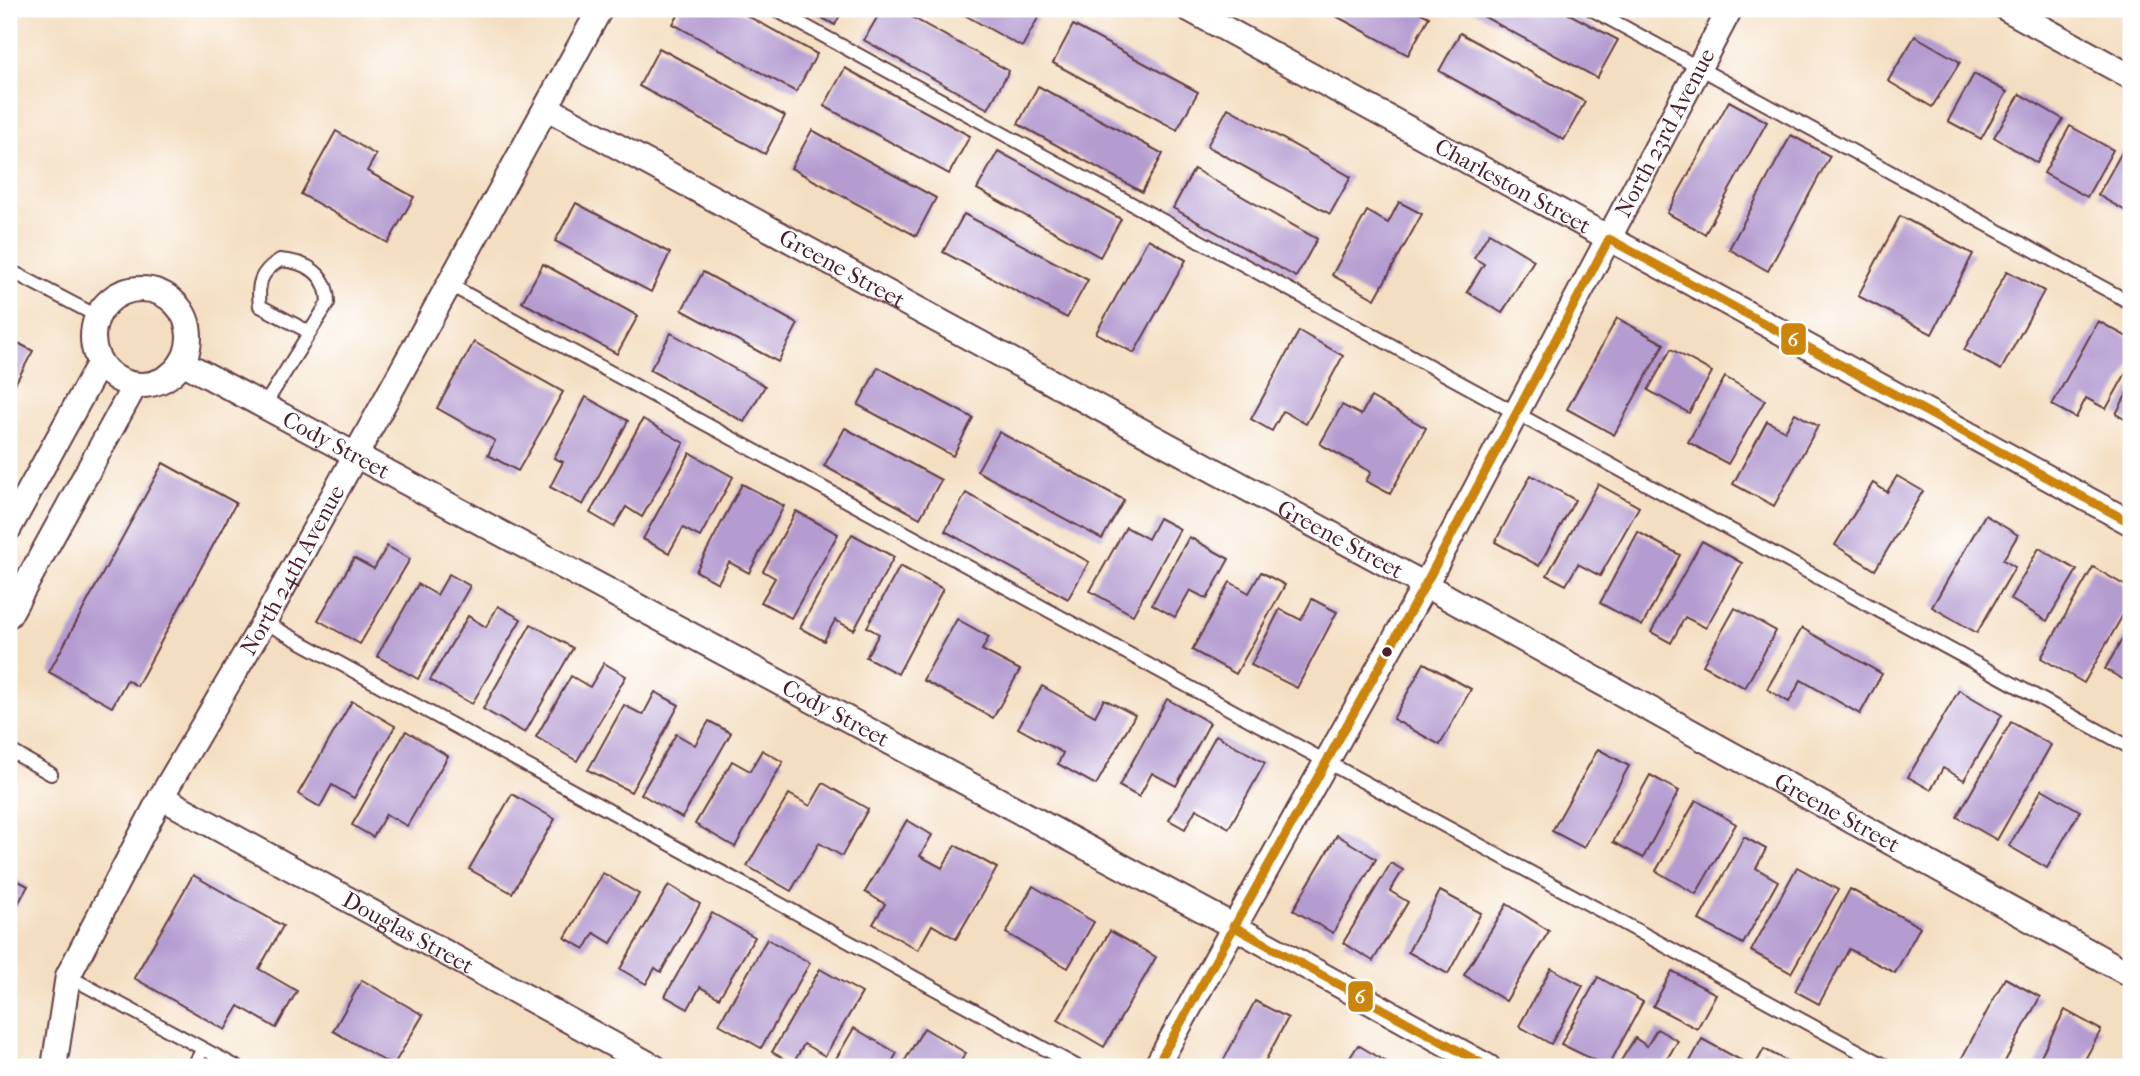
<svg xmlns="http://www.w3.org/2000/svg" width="2140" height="1076" font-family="'IM FELL French Canon',serif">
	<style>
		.building { fill: #b49bd0 }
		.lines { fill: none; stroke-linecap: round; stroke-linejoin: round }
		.service-casing { stroke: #643c42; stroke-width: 16 }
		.minor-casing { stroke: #643c42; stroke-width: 28 }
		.service { stroke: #fff; stroke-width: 12 }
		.minor { stroke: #fff; stroke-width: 24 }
		.bus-1-casing { stroke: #fff; stroke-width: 14 }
		.bus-1 { stroke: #cc840b; stroke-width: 9 }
		.bus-dot { fill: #4a1f2b; stroke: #fff; stroke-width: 2.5 }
		.labels { text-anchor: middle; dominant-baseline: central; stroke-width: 7; stroke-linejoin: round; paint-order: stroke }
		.street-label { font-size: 23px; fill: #4a1f2b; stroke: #fff }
		.line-badge { stroke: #fff; stroke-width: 2.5 }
		.badge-label { font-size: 19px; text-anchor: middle; font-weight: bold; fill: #fff }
	</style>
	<rect width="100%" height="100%" fill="#fff"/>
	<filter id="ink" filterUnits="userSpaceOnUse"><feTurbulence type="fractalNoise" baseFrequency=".0143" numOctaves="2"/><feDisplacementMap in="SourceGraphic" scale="14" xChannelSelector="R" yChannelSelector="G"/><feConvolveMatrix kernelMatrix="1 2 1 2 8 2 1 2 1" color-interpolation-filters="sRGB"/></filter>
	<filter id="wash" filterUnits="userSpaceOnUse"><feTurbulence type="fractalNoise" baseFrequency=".00686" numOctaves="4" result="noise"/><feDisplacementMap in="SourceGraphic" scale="28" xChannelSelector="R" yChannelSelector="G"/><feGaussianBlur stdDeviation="1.57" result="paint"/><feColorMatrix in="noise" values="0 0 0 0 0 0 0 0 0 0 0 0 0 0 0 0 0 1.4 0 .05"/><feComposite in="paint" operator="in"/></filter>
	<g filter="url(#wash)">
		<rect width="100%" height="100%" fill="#f4dec1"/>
		<g id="blocks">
			<g class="building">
				<polygon points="682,9 735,9 817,54 796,92 673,24"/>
				<polygon points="806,9 843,9 835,25"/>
				<polygon points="882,9 897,9 1009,71 988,109 864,40"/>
				<polygon points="954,9 1043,9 1022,47"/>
				<polygon points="1323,9 1413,9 1429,17 1408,55"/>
				<polygon points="1470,9 1560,9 1618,40 1597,78"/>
				<polygon points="1073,25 1198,92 1177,130 1053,63"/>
				<polygon points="1460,33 1585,102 1564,140 1439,71"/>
				<polygon points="1915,36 1960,62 1932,107 1888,81"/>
				<polygon points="659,48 785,116 765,154 639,86"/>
				<polygon points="845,68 970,136 949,174 824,106"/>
				<polygon points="1974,74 2007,92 1981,139 1948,121"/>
				<polygon points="1038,86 1163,154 1142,192 1018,124"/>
				<polygon points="2020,94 2063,119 2037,163 1994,137"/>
				<polygon points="1729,101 1767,122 1705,234 1667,213"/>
				<polygon points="1228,108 1351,177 1330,214 1207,146"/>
				<polygon points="2070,126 2113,150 2087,197 2044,173"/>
				<polygon points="812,130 936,198 916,236 791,168"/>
				<polygon points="336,131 376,155 367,171 414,197 388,243 301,194"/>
				<polygon points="1791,135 1830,156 1768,271 1729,249"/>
				<polygon points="2123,150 2131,154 2131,214 2098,195"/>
				<polygon points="998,151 1121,219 1100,257 977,189"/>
				<polygon points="1194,169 1317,239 1296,277 1173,208"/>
				<polygon points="1399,202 1422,214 1375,299 1332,275 1367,211 1388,223"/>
				<polygon points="576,203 670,253 651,292 555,241"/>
				<polygon points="964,214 1088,280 1067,318 943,252"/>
				<polygon points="1900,216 1973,254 1932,334 1858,296"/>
				<polygon points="1489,233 1534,260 1502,313 1467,292 1484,264 1474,258"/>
				<polygon points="1148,239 1186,260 1134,353 1096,333"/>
				<polygon points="543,264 638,316 617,354 522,302"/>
				<polygon points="2007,271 2044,291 2001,370 1964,350"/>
				<polygon points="703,272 798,324 778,362 682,310"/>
				<polygon points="1617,318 1664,344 1614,435 1567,409"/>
				<polygon points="2098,321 2131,339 2131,364 2106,409 2086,398 2076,418 2052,405"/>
				<polygon points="1299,331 1343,356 1306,424 1283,411 1272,431 1251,419"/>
				<polygon points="671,333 765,386 744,422 650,370"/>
				<polygon points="9,338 33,351 9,395"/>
				<polygon points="474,342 563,392 518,471 488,455 495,441 437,408"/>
				<polygon points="1671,349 1712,372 1689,413 1648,390"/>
				<polygon points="878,367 973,418 953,456 858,405"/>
				<polygon points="1725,377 1765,400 1728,464 1688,442"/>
				<polygon points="2131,386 2131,423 2116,414"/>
				<polygon points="586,397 628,421 583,505 550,487 563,462 554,458"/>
				<polygon points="1371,397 1426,428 1390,494 1366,481 1371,472 1320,444 1342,405 1361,415"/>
				<polygon points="1795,413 1818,426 1774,506 1733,484 1767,421 1785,431"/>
				<polygon points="643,419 684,443 642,517 626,507 614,527 590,513"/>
				<polygon points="845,428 941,480 920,518 824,466"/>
				<polygon points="999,432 1124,500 1102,539 977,471"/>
				<polygon points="690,453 733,477 700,537 683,528 669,553 643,539"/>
				<polygon points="163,463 236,503 137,686 127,680 112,707 49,672"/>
				<polygon points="1531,475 1575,500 1539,566 1495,542"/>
				<polygon points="1897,476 1923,491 1875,570 1835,545 1873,483 1887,492"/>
				<polygon points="742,484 784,506 749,573 729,562 718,583 696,571"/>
				<polygon points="1598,484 1639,507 1600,576 1578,564 1566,585 1547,575"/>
				<polygon points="966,493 1089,562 1068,599 945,531"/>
				<polygon points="796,511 838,534 791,618 761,602 775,578 763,571"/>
				<polygon points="1985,515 2018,535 2003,560 2015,567 1977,633 1932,607"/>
				<polygon points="1159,518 1180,529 1133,615 1090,591 1126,527 1148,539"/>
				<polygon points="1638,532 1680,555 1642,626 1600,603"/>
				<polygon points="852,534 894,557 854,630 835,620 824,641 800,628"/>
				<polygon points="1189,537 1229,559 1207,599 1190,590 1175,617 1152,604"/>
				<polygon points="1702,541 1742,563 1706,628 1685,617 1671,643 1651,632"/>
				<polygon points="387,546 410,559 360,644 318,620 354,558 374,569"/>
				<polygon points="2039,548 2077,570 2047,621 2010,599"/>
				<polygon points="900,566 943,589 898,674 866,657 879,634 867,627"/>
				<polygon points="2093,567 2131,589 2131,601 2084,683 2041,658"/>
				<polygon points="1261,572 1285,585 1236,674 1192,650 1230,582 1249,593"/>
				<polygon points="449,574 470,586 418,679 377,656 418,584 437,595"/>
				<polygon points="1312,599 1337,612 1297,688 1251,665 1280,609 1301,620"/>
				<polygon points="498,606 521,619 472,704 430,680 468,616 486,627"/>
				<polygon points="1735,608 1776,631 1745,688 1703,665"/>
				<polygon points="957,619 989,637 982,650 1020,670 993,718 923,680"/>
				<polygon points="531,624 573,648 525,733 483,709"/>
				<polygon points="2131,624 2131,684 2105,669"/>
				<polygon points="1802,628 1882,674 1860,714 1801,680 1789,702 1767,689"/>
				<polygon points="604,663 626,676 577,761 536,737 571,676 590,687"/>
				<polygon points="1424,663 1471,689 1440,745 1393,719"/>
				<polygon points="1042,686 1095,716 1104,699 1135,715 1096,785 1058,764 1063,753 1018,728"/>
				<polygon points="1959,690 2002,715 1964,780 1943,768 1931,790 1908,777"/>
				<polygon points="655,692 679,705 631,792 588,770 624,705 643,715"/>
				<polygon points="1167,699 1210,723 1176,786 1152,773 1139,797 1119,786"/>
				<polygon points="352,701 395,726 354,798 332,785 320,807 298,794"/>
				<polygon points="709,721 731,733 682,818 641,794 676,734 695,745"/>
				<polygon points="2011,722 2051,745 1997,840 1957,817"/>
				<polygon points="406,731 448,756 407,826 386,814 373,837 352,825"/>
				<polygon points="1216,735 1265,763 1229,828 1196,809 1185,829 1169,820"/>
				<polygon points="1598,749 1629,766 1584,848 1552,831"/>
				<polygon points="762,750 783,762 735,847 695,824 732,761 750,771"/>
				<polygon points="1650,775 1679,791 1643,858 1613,842"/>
				<polygon points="823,783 868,809 842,856 819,843 791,891 747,866 789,794 810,806"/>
				<polygon points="2042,789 2080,811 2047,868 2009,846"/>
				<polygon points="512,794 555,819 512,893 469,869"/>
				<polygon points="1696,800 1736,824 1696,894 1656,871"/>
				<polygon points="907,820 932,835 920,856 942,868 955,845 997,868 956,939 932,925 918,950 873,924 885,904 865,892"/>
				<polygon points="1337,835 1376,859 1333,933 1293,910"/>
				<polygon points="1744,837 1766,849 1756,868 1778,881 1743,944 1699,920"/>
				<polygon points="1391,863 1403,870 1390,891 1408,902 1373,961 1343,943"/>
				<polygon points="1797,867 1838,890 1791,973 1751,951"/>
				<polygon points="603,873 639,894 611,943 594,933 585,949 565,938"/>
				<polygon points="193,875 283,926 259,969 297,991 276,1028 239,1006 225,1030 134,978"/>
				<polygon points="9,876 28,886 9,920"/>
				<polygon points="669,885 700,904 661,972 655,968 646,984 620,969"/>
				<polygon points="1033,886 1094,922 1068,968 1006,933"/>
				<polygon points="1850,889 1920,927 1895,973 1849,949 1819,1004 1795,991"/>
				<polygon points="1440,891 1481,913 1448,974 1408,952"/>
				<polygon points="1507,904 1549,931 1506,1001 1464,975"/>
				<polygon points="712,913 755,937 719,998 700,987 688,1009 665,996"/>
				<polygon points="1110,931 1156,957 1104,1047 1058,1020"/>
				<polygon points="767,939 810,963 761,1048 719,1024"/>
				<polygon points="1551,968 1583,986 1551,1044 1519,1026"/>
				<polygon points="820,969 862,993 825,1056 804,1044 793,1064 772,1052"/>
				<polygon points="1672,971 1716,994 1697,1029 1653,1006"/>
				<polygon points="1598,977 1643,1002 1608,1067 1561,1044"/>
				<polygon points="2005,978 2040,997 2002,1067 1957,1067"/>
				<polygon points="362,980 423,1015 393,1066 333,1031"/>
				<polygon points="1255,1001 1288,1018 1262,1067 1220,1067"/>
				<polygon points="2065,1010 2101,1030 2081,1067 2035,1067"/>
				<polygon points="854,1028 897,1053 889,1067 831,1067"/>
				<polygon points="924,1028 966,1053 957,1067 901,1067"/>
				<polygon points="1657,1029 1678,1041 1662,1067 1617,1067 1635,1038 1647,1046"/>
				<polygon points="1702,1039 1744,1062 1742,1067 1687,1067"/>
				<polygon points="1358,1045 1390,1064 1388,1067 1344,1067"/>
				<polygon points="1764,1049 1798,1067 1754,1067"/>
			</g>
		</g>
	</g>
	<g filter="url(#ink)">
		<use href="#blocks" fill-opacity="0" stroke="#643c42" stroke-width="2"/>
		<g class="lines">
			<g class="service-casing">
				<g id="service">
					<polyline points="774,9 2131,748"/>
					<polyline points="1591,9 2131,303"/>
					<polyline points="9,270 97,316"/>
					<polyline points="450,285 1888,1067"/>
					<path d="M 264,406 L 328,303 C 328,274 308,262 280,260 C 260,272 257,284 260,306 L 309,332"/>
					<polyline points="264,622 1078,1067"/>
					<polyline points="9,750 51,774"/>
					<polyline points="68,976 237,1067"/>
					<polyline points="193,1067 203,1049"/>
				</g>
			</g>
			<g class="minor-casing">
				<g id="minor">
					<path id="s1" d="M 1189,9 L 2131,523"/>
					<polyline points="2007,9 2131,77"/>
					<path id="s2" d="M 547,108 L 1425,585 L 2131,975"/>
					<circle cx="141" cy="337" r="48"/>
					<path id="s3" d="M 182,362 L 1233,926 L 1488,1067"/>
					<polyline points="9,528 100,362"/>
					<polyline points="9,615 135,385"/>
					<path id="s4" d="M 161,797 L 654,1067"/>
					<path id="s5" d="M 54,1067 L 68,976 L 161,797 L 264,622 L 600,9"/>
					<path id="s6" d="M 1156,1067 L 1425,585 L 1730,9"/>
				</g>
			</g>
			<use href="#service" class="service"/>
			<use href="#minor" class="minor"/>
			<g class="bus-1-casing">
				<g id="bus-1">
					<polyline points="1233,926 1488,1067"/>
					<polyline points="1156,1067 1425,585 1609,239 2131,523"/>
				</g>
			</g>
			<use href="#bus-1" class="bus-1"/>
		</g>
	</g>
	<circle class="bus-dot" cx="1387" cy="652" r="6"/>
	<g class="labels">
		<g class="street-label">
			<text stroke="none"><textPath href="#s6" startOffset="1064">North 23rd Avenue</textPath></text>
			<text stroke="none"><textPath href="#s1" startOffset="369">Charleston Street</textPath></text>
			<text stroke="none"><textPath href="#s2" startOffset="336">Greene Street</textPath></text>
			<text stroke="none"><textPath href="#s3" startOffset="175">Cody Street</textPath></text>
			<text stroke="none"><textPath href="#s2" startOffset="903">Greene Street</textPath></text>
			<text stroke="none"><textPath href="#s5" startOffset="556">North 24th Avenue</textPath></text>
			<text stroke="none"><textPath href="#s3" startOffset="742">Cody Street</textPath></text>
			<text stroke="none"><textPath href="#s2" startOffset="1470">Greene Street</textPath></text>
			<text stroke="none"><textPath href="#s4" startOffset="282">Douglas Street</textPath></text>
		</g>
	</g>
	<g class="line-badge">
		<rect x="1780" y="322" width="27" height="34" rx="7" fill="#cc840b"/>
		<rect x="1347" y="980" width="27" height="33" rx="7" fill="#cc840b"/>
	</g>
	<g class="badge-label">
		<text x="1793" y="346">6</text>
		<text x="1360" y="1003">6</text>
	</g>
	<rect width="2140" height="1076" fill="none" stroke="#fff" stroke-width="35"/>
</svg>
